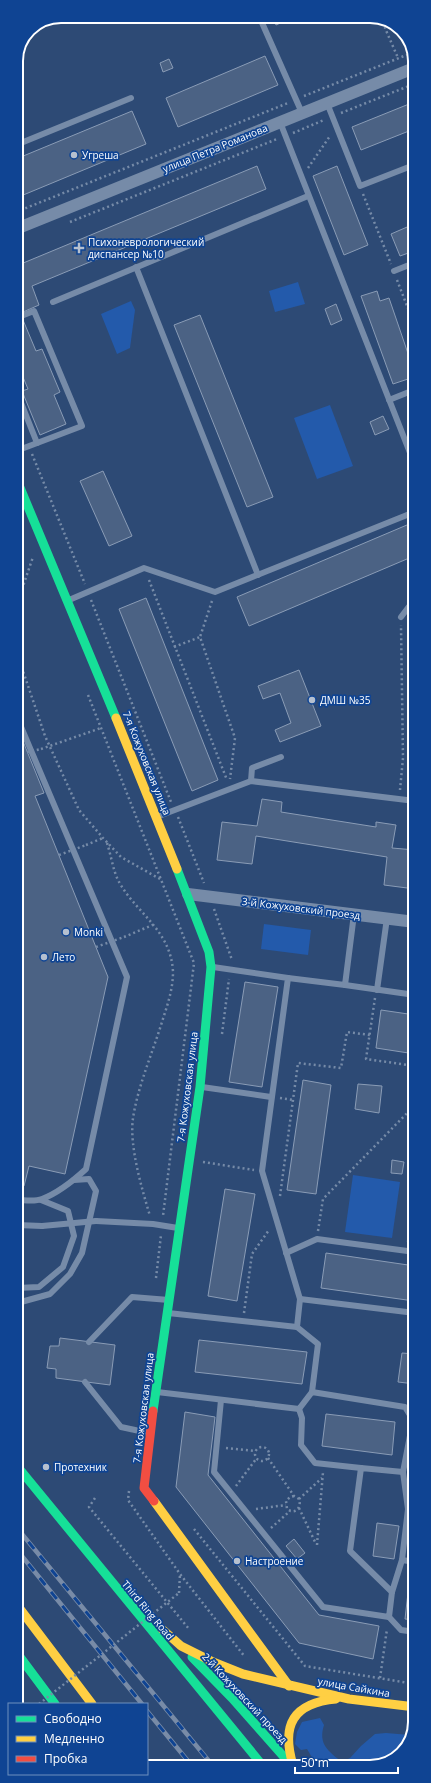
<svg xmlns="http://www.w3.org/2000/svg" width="431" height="1783" font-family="'Open Sans',sans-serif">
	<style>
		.green { fill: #235aab }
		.building { fill: #4b6284; stroke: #8a9cb6 }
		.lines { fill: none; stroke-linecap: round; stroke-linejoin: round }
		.path { stroke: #768ba8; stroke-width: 2.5; stroke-dasharray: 2 3; stroke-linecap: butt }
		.lane { stroke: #768ba8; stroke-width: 6 }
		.street { stroke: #768ba8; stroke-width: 12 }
		.fast { stroke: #16e098; stroke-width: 9 }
		.slow { stroke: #ffcf43; stroke-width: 9 }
		.jam { stroke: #f24e42; stroke-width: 9 }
		.rail-casing { stroke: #788ba7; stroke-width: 4.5 }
		.rail { stroke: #0f4493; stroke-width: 3; stroke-dasharray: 9; stroke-linecap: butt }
		.path-bridge { stroke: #768ba8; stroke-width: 2.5; stroke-dasharray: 2 3; stroke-linecap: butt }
		.lane-bridge { stroke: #768ba8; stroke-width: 6 }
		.poi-dot { fill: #b6c0cf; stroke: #0f4493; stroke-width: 1.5 }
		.labels { text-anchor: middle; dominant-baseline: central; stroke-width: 3.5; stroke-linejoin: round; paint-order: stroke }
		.street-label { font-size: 10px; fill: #fff; stroke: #0f4493 }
		.poi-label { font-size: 10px; fill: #fff; stroke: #0f4493; text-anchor: start }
		.rim { fill: none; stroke: #fff; stroke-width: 2 }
	</style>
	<rect width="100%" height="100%" fill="#2d4a75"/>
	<g class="green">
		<polygon points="298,282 305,304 275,312 269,291"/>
		<polygon points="131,301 135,310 130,348 117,354 101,314"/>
		<polygon points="330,405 353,466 317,479 294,418"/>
		<polygon points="264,924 311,930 308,955 261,949"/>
		<polygon points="353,1175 400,1182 392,1238 345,1232"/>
		<path d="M 320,1718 L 324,1725 C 318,1744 328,1751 342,1762 L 350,1758 L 361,1746 L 375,1734 L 386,1733 L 410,1735 L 404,1751 L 378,1766 L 317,1766 L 307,1749 L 301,1750 L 295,1744 L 297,1732 L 302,1722 Z"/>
	</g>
	<g class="building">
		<polygon points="272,16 296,16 276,25"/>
		<polygon points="265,56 278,85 178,127 166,98"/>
		<polygon points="169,59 173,68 163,72 160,63"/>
		<polygon points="414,102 414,129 361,150 352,127"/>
		<polygon points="132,111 146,144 16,198 16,159"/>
		<polygon points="257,166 266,189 32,286 39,305 23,312 16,295 16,290 20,288 16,278 16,266"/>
		<polygon points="337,166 368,245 344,255 313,176"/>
		<polygon points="414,224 414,251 400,256 391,234"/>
		<polygon points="377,291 380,301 389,298 414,371 414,377 393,384 361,296"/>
		<polygon points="336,304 342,320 331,325 325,309"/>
		<polygon points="200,315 273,497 247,507 174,325"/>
		<polygon points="23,320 36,351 42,349 60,392 54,395 66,424 40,435 22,391 28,389 20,370 16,372 16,322"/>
		<polygon points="383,416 389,429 375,435 370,422"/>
		<polygon points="103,471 132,536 109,546 80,481"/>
		<polygon points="414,522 414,556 249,626 237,597"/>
		<polygon points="146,598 218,780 192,791 119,609"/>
		<polygon points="299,670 321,726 280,742 275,730 291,723 280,693 263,699 258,686"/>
		<polygon points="16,724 44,793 35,796 108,977 65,1174 29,1166 24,1186 17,1184"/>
		<polygon points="262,799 282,802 281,812 376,827 376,822 396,825 392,848 415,850 415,889 384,885 387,857 256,836 252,864 217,860 222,822 257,826"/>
		<polygon points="245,982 278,987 262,1087 229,1082"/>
		<polygon points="381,1010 415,1015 415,1054 376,1048"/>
		<polygon points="303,1080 331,1085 316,1194 287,1190"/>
		<polygon points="358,1084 382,1086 379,1113 355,1109"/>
		<polygon points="392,1160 404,1162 402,1174 391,1173"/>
		<polygon points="225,1189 255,1194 237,1301 208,1296"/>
		<polygon points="326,1253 415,1266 414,1301 321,1288"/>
		<polygon points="60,1338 115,1345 110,1385 56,1378 56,1369 47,1368 50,1346 59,1346"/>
		<polygon points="199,1340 307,1352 302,1384 195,1372"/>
		<polygon points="402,1353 415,1354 415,1384 398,1382"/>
		<polygon points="185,1412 215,1417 208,1475 319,1615 379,1626 373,1659 299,1643 176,1487"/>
		<polygon points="326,1414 395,1422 392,1455 322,1446"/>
		<polygon points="377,1523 399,1526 394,1559 373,1556"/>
		<polygon points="294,1539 305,1553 297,1559 286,1546"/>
		<polygon points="409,1584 415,1584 415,1620 405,1619"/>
	</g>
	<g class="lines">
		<g class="path">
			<polyline points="389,23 385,28 398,58"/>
			<polyline points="304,96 414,52"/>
			<polyline points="341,113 414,84"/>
			<polyline points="293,133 324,120"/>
			<polyline points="308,168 330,136"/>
			<polyline points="363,194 391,264"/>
			<polyline points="16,212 288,103"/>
			<polyline points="70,222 277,139"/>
			<polyline points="16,244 23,241"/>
			<polyline points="397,280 414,324"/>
			<polyline points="32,454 85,584"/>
			<polyline points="149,580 227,780"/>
			<polyline points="91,600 171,802"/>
			<polyline points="212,601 200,637 235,738 230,779"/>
			<polyline points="16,623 18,625 23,671 45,736 79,810 103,838 121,857 160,879"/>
			<polyline points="18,624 22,589 33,557"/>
			<polyline points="174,647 200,637"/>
			<polyline points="16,649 21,648"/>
			<polyline points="88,695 194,963 163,1216"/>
			<polyline points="41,749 101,728"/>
			<polyline points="16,755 18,755"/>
			<polyline points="400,790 403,758 401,625"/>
			<polyline points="414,809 411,837 415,837"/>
			<polyline points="178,817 204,883"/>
			<path d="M 107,843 C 111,855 113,870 118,880 C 135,913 171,929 173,972 C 173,990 167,1006 162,1022 C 152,1054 138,1086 133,1118 C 129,1146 142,1189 150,1216"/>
			<polyline points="86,845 103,838"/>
			<polyline points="214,909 232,960"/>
			<polyline points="124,937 155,924"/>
			<polyline points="375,998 366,1059 415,1066"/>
			<polyline points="222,1034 229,979"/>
			<polyline points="280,1098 293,1100"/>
			<polyline points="203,1162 254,1170"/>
			<polyline points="280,1196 298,1063 341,1068 347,1032 370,1035"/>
			<polyline points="318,1231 323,1199 415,1105"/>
			<polyline points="408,1242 415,1191"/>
			<polyline points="156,1278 161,1235"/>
			<polyline points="244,1313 252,1254 269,1230"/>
			<circle cx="262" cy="1454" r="7"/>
			<polyline points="226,1448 255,1451"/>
			<path d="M 268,1458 L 294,1496 L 299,1499 C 302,1508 295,1515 287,1509 L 286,1501 L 290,1497 L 294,1496"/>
			<polyline points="236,1486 256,1459"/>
			<polyline points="129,1491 128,1500 180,1574 245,1657"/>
			<polyline points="95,1498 89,1507 189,1629"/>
			<polyline points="299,1499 322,1478"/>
			<polyline points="299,1508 316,1544"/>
			<polyline points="256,1509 286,1505"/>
			<polyline points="271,1528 290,1511"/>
			<polyline points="194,1529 305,1666 415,1684"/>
			<polyline points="317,1545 323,1472"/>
			<polyline points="179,1593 180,1574"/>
			<polyline points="380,1678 387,1629"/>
		</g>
		<g class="lane">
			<polyline points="259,16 302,113"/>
			<polyline points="327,103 360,186 414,165"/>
			<polyline points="280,122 414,463"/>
			<polyline points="16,145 131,98"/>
			<polyline points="136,267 258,575"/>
			<polyline points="394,271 414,263"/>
			<polyline points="53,302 308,196"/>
			<polyline points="16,318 34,311 82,426 16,451"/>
			<polyline points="16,390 37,443"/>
			<polyline points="389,400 414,390"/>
			<polyline points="69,600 144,568 215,592 412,513 414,514"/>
			<polyline points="401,617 414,600"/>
			<path d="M 16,715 L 127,977 L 86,1169 C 73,1181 58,1193 42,1199 C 35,1202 24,1200 17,1200"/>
			<polyline points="251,781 252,768 281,757"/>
			<polyline points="159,816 251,781 415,801"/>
			<polyline points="213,967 288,978 262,1171 300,1299 297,1327 318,1344 312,1392"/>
			<polyline points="288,978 345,985 354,914"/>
			<polyline points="345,985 415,995"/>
			<polyline points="377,990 387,918"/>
			<polyline points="202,1087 271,1097"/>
			<polyline points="96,1221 153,1224 178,1228"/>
			<polyline points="17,1225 42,1226"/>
			<polyline points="286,1253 317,1239 415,1252"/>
			<polyline points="17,1288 39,1287 63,1267 74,1236 68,1211 41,1200"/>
			<polyline points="300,1299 415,1313"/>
			<polyline points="17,1301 21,1302 50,1294 70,1274 82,1253 96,1191 89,1179 74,1180"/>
			<polyline points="168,1313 297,1327"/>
			<polyline points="89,1342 132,1297 169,1300"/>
			<polyline points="85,1382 121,1427 149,1433"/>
			<polyline points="157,1392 299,1409 312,1392 405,1407 413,1420 415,1421"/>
			<polyline points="221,1400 214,1472 323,1607 389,1617 392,1592"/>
			<polyline points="299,1409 302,1418 301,1445 315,1463 361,1468"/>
			<polyline points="415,1418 413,1420 403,1472 361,1468 350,1551 392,1592 402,1560 415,1562"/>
			<polyline points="402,1560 408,1509 403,1472"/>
			<polyline points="389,1617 401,1630 415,1632"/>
		</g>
		<g class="street">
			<polyline points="16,229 414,68"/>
			<polyline points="188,894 415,922"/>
		</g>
		<g class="fast">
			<polyline points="16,478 116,718"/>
			<polyline points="153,1411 200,1087 211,967 209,952 177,869"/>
			<polyline points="17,1466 263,1766"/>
			<polyline points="17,1653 55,1704"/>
			<polyline points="192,1657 232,1698 292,1766"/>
		</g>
		<g class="slow">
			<polyline points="116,718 177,869"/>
			<polyline points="154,1501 289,1686"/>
			<polyline points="17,1605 92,1704"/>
			<polyline points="162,1629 181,1646 213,1662 243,1674 349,1699 415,1707"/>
			<path d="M 293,1765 C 281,1725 293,1703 336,1699"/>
		</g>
		<polyline class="jam" points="153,1411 144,1488 154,1501"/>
		<g class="rail-casing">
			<g id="rail">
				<polyline points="17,1528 213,1766"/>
				<polyline points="17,1550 142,1704"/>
				<polyline points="147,1711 192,1766"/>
			</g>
		</g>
		<use href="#rail" class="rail"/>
		<g class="path-bridge">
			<polyline points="27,752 41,749"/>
			<polyline points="59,855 86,845"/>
			<polyline points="96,947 124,937"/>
			<polyline points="39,1704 179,1593"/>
		</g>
		<polyline class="lane-bridge" points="42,1226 96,1221"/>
	</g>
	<g class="poi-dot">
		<circle cx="74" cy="155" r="4"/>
		<path d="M77 242h4v4h4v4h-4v4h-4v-4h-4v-4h4z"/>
		<circle cx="312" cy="700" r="4"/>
		<circle cx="66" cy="932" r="4"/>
		<circle cx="44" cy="957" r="4"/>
		<circle cx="46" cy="1467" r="4"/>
		<circle cx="237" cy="1561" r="4"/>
	</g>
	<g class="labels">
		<g class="street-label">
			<text transform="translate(215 148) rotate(-22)">улица Петра Романова</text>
			<text transform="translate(147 763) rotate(68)">7-я Кожуховская улица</text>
			<text transform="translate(301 908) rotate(7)">3-й Кожуховский проезд</text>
			<text transform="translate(187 1087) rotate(-83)">7-я Кожуховская улица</text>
			<text transform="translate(143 1408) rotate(-83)">7-я Кожуховская улица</text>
			<text transform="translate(148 1610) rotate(50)">Third Ring Road</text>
			<text transform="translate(354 1687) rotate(10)">улица Сайкина</text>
			<text transform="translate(245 1698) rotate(47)">2-й Кожуховский проезд</text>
		</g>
		<g class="poi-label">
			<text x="82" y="155">Угреша</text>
			<text x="88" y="242">Психоневрологический<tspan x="88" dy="12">диспансер №10</tspan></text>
			<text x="320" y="700">ДМШ №35</text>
			<text x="74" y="932">Monki</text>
			<text x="52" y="957">Лето</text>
			<text x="54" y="1467">Протехник</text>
			<text x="245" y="1561">Настроение</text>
		</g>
	</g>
	<path d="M0 0H431V1783H0ZM61 23H370A38 38 0 0 1 408 61V1722A38 38 0 0 1 370 1760H61A38 38 0 0 1 23 1722V61A38 38 0 0 1 61 23Z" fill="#0f4493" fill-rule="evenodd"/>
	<path class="rim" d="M61 23H370A38 38 0 0 1 408 61V1722A38 38 0 0 1 370 1760H61A38 38 0 0 1 23 1722V61A38 38 0 0 1 61 23Z"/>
	<rect x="8" y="1703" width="140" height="72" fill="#0f4493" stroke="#6f8fbe"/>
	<rect x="16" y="1716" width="20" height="6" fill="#16e098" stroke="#6f8fbe"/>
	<text x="44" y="1723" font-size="12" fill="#ffffff">Свободно</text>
	<rect x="16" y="1736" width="20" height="6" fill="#ffcf43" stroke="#6f8fbe"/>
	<text x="44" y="1743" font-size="12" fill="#ffffff">Медленно</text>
	<rect x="16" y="1756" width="20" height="6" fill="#f24e42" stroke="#6f8fbe"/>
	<text x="44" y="1763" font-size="12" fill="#ffffff">Пробка</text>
	<path d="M295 1767v6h103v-6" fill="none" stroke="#ffffff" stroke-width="2"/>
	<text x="301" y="1767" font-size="12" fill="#ffffff" stroke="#0f4493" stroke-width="3" paint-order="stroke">50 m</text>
</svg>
